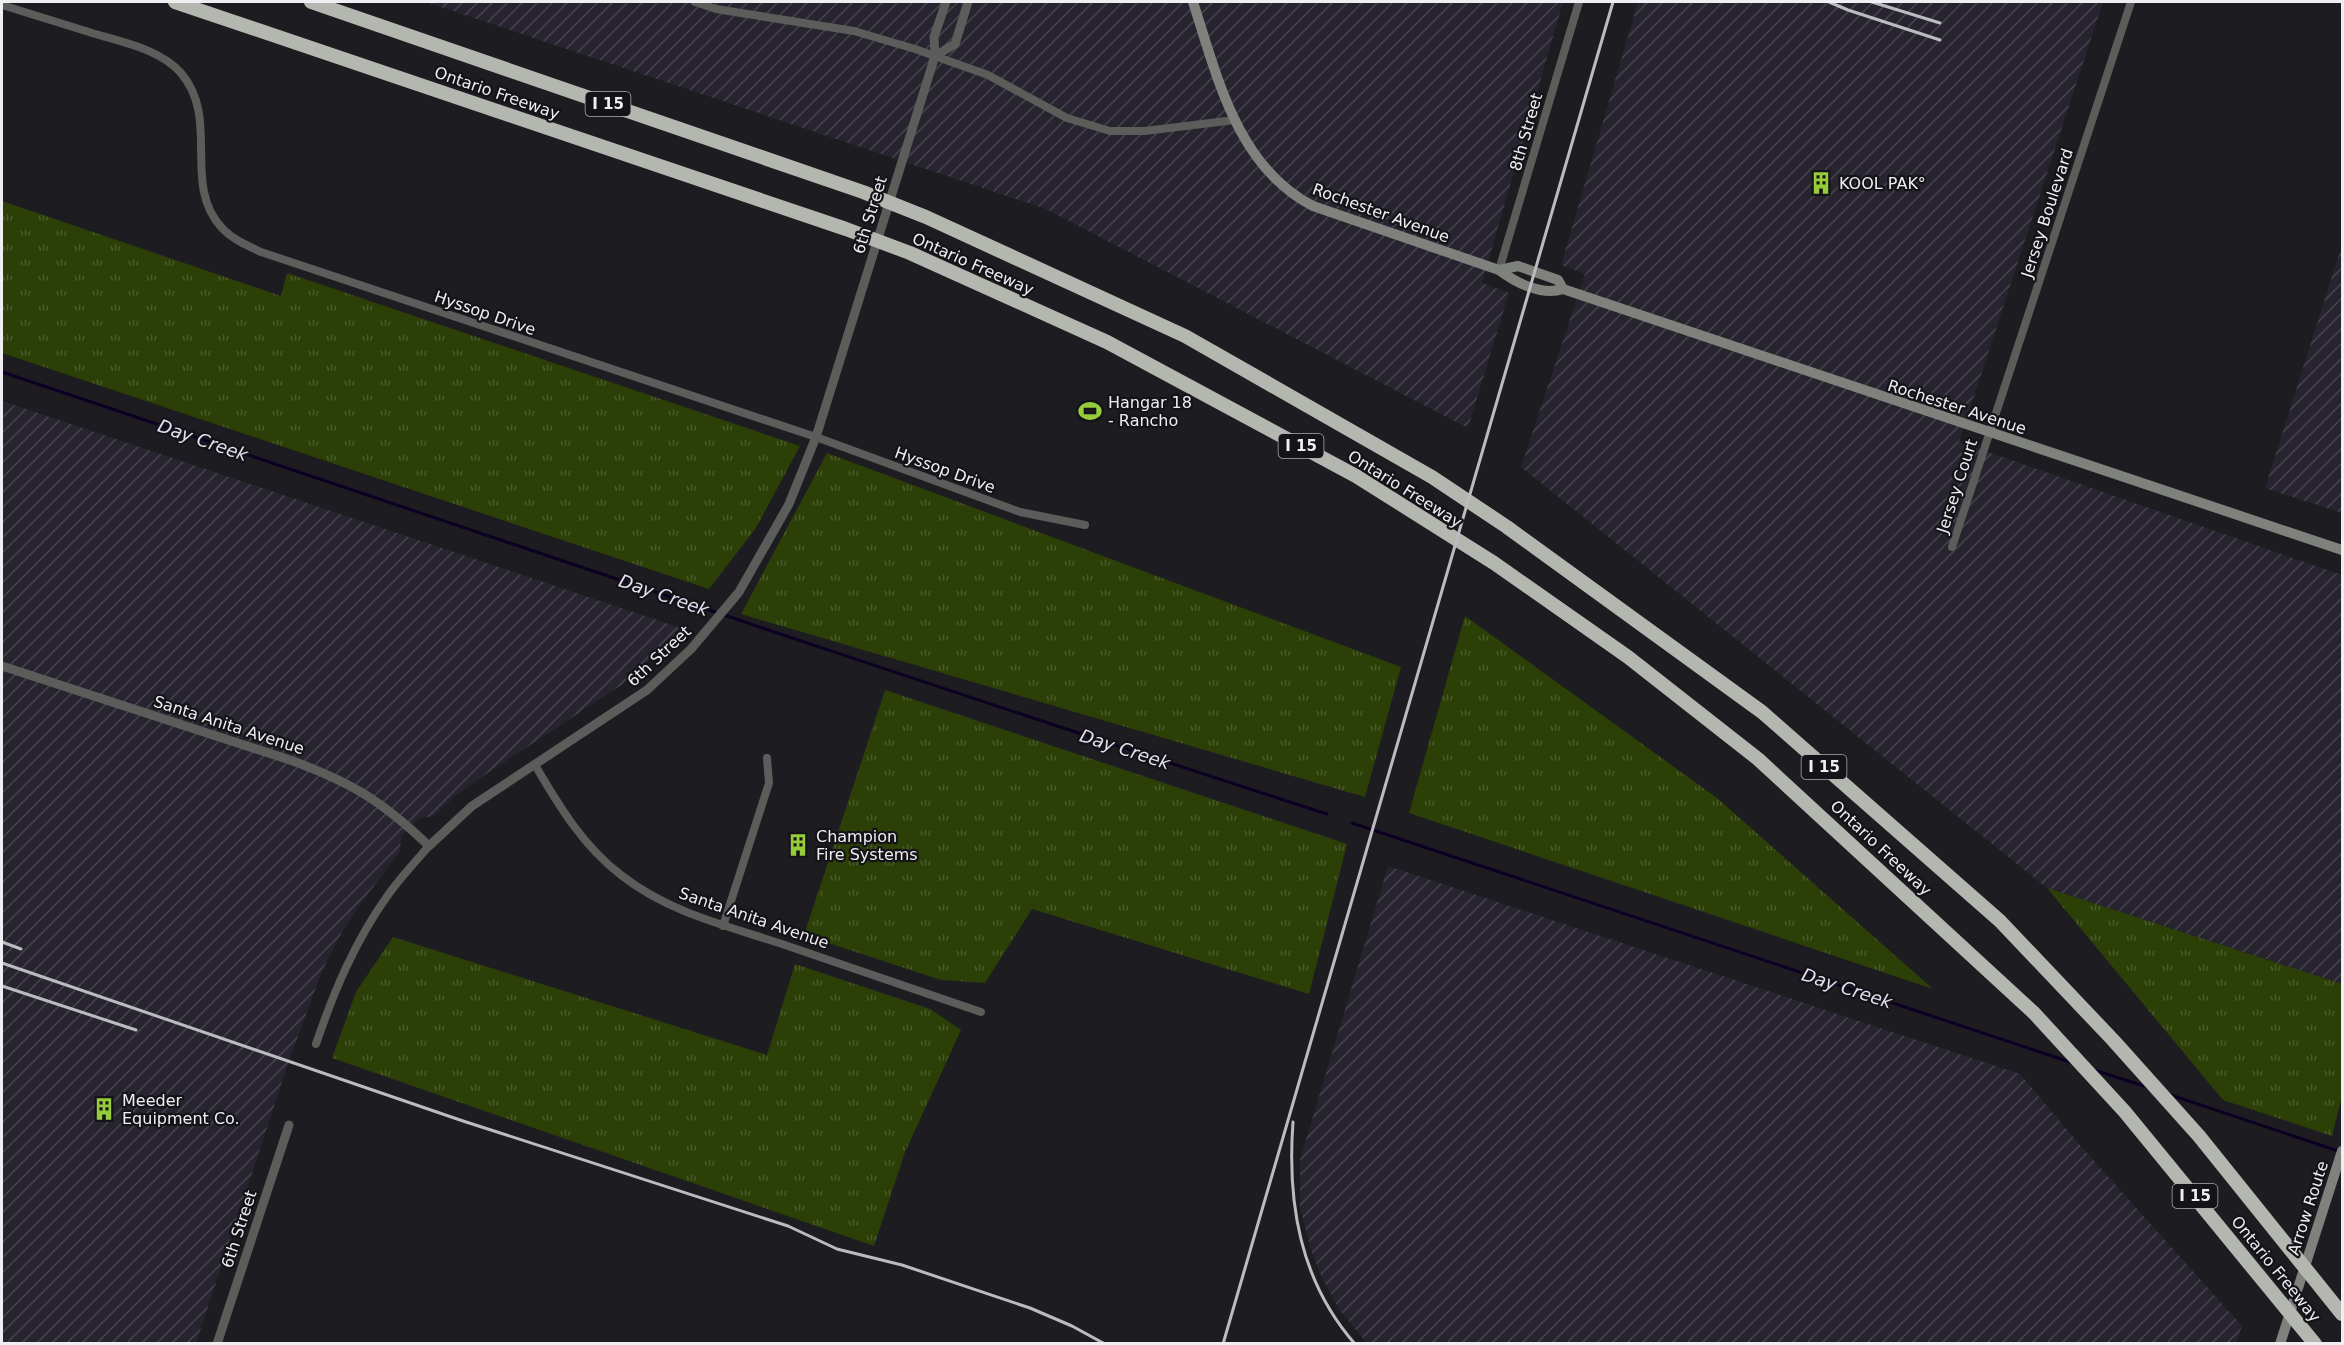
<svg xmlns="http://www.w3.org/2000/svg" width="2344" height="1345" font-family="'DejaVu Sans',sans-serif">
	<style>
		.industrial { fill: url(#industrial-furrows) }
		.grass { fill: url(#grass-tufts) }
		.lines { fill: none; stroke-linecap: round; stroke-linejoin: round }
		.stream { stroke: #0d0022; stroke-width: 3 }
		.minor { stroke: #5b5d5a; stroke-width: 8 }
		.tertiary { stroke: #5b5d5a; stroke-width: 9 }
		.secondary { stroke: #7f817d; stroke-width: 10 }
		.motorway { stroke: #b4b7b0; stroke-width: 14 }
		.rail { stroke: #bcbbbf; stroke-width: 3 }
		.labels { text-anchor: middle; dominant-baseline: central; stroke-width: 4.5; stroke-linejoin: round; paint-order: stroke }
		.shield { fill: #141318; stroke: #adacb1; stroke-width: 1.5 }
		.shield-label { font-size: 15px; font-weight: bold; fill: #efeef2 }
		.street-label { font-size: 16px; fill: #efeef2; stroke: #141318 }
		.poi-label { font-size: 16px; fill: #efeef2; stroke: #141318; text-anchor: start }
		.water-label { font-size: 18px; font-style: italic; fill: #e4dff1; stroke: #141318 }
	</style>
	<defs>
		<pattern id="industrial-furrows" width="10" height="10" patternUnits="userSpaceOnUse" patternTransform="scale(1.5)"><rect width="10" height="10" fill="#27242f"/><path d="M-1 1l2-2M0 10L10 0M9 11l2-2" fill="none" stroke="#47444e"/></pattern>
		<pattern id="grass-tufts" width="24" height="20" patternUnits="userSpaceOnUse" patternTransform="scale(1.5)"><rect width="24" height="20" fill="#2b3f07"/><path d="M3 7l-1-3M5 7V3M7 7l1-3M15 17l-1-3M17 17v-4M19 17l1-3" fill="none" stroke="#4a5b2c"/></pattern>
	</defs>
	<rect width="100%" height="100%" fill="#1d1c21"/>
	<g class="industrial">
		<polygon points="426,2 1563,2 1482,283 1509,293 1468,428 1046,209"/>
		<polygon points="1638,2 2103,2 1959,442 2342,575 2342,984 2047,888 1521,467 1585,274 1561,265"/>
		<polygon points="2342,245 2342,513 2265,488"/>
		<polygon points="2,401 684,629 623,684 486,774 455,796 434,816 420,818 401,836 400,851 359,906 342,932 322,971 291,1055 196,1343 2,1344"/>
		<polygon points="1388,866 2020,1074 2079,1144 2242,1326 2236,1343 1367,1343 1339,1309 1322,1278 1311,1250 1300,1208 1300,1160"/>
	</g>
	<g class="grass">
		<polygon points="2,201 281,296 287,273 800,446 756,528 709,589 2,353"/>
		<polygon points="827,453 1401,667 1365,797 741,614"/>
		<polygon points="1465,616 1717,798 1933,989 1409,813"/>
		<polygon points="885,690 1347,844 1309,994 1032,909 985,983 941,980 804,935"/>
		<polygon points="2047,888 2342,984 2342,1096 2332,1136 2223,1100"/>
		<polygon points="393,937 767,1055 795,964 930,1009 961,1030 905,1152 874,1246 332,1058 356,992"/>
	</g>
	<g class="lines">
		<g class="stream">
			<path d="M 2,372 C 443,520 884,671 1327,814"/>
			<polyline points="1352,823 2073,1063"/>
			<polyline points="2094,1070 2150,1088"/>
			<polyline points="2171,1095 2338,1151"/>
		</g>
		<g class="minor">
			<polyline points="695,2 716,9 854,31 915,49 988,75 1067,118 1110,131 1145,131 1235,120"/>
			<path d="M 2,5 C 31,14 60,23 89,32 C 120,42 159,48 181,73 C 221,120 181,184 222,228 C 232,239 248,246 261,252 L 816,437 L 1020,512 L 1085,525"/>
			<polyline points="1499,270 1579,2"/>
			<polyline points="1952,547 2131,2"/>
			<path d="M 535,765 C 559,806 583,846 621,875 C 668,912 724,925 779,943 C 846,966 913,989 981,1012"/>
			<polyline points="723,926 769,783 767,758"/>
			<path d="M 316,1044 C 334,991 355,941 388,895 C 400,878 415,862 429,846"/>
		</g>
		<g class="tertiary">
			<polyline points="935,56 955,44 968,2"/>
			<path d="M 2,666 L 290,760 C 351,782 382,801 429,846 L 472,806 L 647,690 L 691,649 L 739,592 L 789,504 L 816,437 L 935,56 L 934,37 L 946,2"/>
			<polyline points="217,1344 289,1125"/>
		</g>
		<g class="secondary">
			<path d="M 1193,2 C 1217,76 1237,167 1313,206 L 1499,270 C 1516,283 1542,296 1563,289 L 2342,550"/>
			<polyline points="1499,270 1518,266 1558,280 1563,289"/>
			<polyline points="2280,1344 2342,1151"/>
		</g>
		<g class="motorway">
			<polyline points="175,2 846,229 910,253 1107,342 1356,476 1494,563 1628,657 1758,759 2034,1013 2125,1112 2315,1344"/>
			<polyline points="311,2 863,192 926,217 1185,336 1432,477 1507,527 1762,712 2000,921 2113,1040 2199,1136 2342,1314"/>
		</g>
		<g class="rail">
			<polyline points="1829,2 1848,10 1940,40"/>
			<polyline points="1872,2 1940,23"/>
			<polyline points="2,942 21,949"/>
			<polyline points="2,963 463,1121 788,1226 837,1249 902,1265 1030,1308 1072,1326 1105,1344"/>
			<polyline points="2,986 136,1030"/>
			<path d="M 1293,1122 C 1287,1203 1300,1281 1355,1344"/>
			<polyline points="1223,1344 1613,2"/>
		</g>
	</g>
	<defs>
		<g id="building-bare" transform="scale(1.8)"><path d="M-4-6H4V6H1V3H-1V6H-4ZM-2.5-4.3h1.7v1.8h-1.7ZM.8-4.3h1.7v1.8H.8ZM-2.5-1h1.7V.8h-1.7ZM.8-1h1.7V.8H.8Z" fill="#96cc3a" stroke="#141318" stroke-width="2.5" paint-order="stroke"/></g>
		<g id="stadium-bare" transform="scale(1.8)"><path d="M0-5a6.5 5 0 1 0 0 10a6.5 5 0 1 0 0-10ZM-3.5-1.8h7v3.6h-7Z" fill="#96cc3a" stroke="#141318" stroke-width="2.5" paint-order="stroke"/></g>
	</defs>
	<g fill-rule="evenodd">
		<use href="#building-bare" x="1821" y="183"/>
		<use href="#stadium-bare" x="1090" y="411"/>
		<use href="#building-bare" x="798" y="845"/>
		<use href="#building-bare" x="104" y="1109"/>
	</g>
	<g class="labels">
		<g class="shield">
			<rect x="585.5" y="92" width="45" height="24" rx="4.5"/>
			<rect x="1278.5" y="434" width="45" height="24" rx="4.5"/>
			<rect x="1801.5" y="755" width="45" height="24" rx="4.5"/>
			<rect x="2172.5" y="1184" width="45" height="24" rx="4.5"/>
		</g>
		<g class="shield-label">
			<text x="608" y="104">I 15</text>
			<text x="1301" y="446">I 15</text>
			<text x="1824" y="767">I 15</text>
			<text x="2195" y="1196">I 15</text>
		</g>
		<g class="street-label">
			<text transform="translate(497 93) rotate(19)">Ontario Freeway</text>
			<text transform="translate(1526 132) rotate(-74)">8th Street</text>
			<text transform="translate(1381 213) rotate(20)">Rochester Avenue</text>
			<text transform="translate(2047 213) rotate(-72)">Jersey Boulevard</text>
			<text transform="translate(870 215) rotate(-73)">6th Street</text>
			<text transform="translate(973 264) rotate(24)">Ontario Freeway</text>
			<text transform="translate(485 313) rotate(19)">Hyssop Drive</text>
			<text transform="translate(1957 407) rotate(18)">Rochester Avenue</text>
			<text transform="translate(945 470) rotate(20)">Hyssop Drive</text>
			<text transform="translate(1957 486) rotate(-72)">Jersey Court</text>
			<text transform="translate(1405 489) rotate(32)">Ontario Freeway</text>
			<text transform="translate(659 656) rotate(-43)">6th Street</text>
			<text transform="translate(229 725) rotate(18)">Santa Anita Avenue</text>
			<text transform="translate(1881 848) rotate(43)">Ontario Freeway</text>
			<text transform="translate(754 918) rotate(19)">Santa Anita Avenue</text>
			<text transform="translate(2308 1208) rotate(-72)">Arrow Route</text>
			<text transform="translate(239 1229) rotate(-72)">6th Street</text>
			<text transform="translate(2276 1269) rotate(51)">Ontario Freeway</text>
		</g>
		<g class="poi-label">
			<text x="1839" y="183">KOOL PAK°</text>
			<text x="1108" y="402">Hangar 18<tspan x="1108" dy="18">- Rancho</tspan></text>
			<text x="816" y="836">Champion<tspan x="816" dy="18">Fire Systems</tspan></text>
			<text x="122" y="1100">Meeder<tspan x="122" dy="18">Equipment Co.</tspan></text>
		</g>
		<g class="water-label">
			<text transform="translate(203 440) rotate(19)">Day Creek</text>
			<text transform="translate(664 595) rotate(19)">Day Creek</text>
			<text transform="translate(1125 749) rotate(18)">Day Creek</text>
			<text transform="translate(1847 988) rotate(18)">Day Creek</text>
		</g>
	</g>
	<rect width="2344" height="1345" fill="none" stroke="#efeef2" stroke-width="6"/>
</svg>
